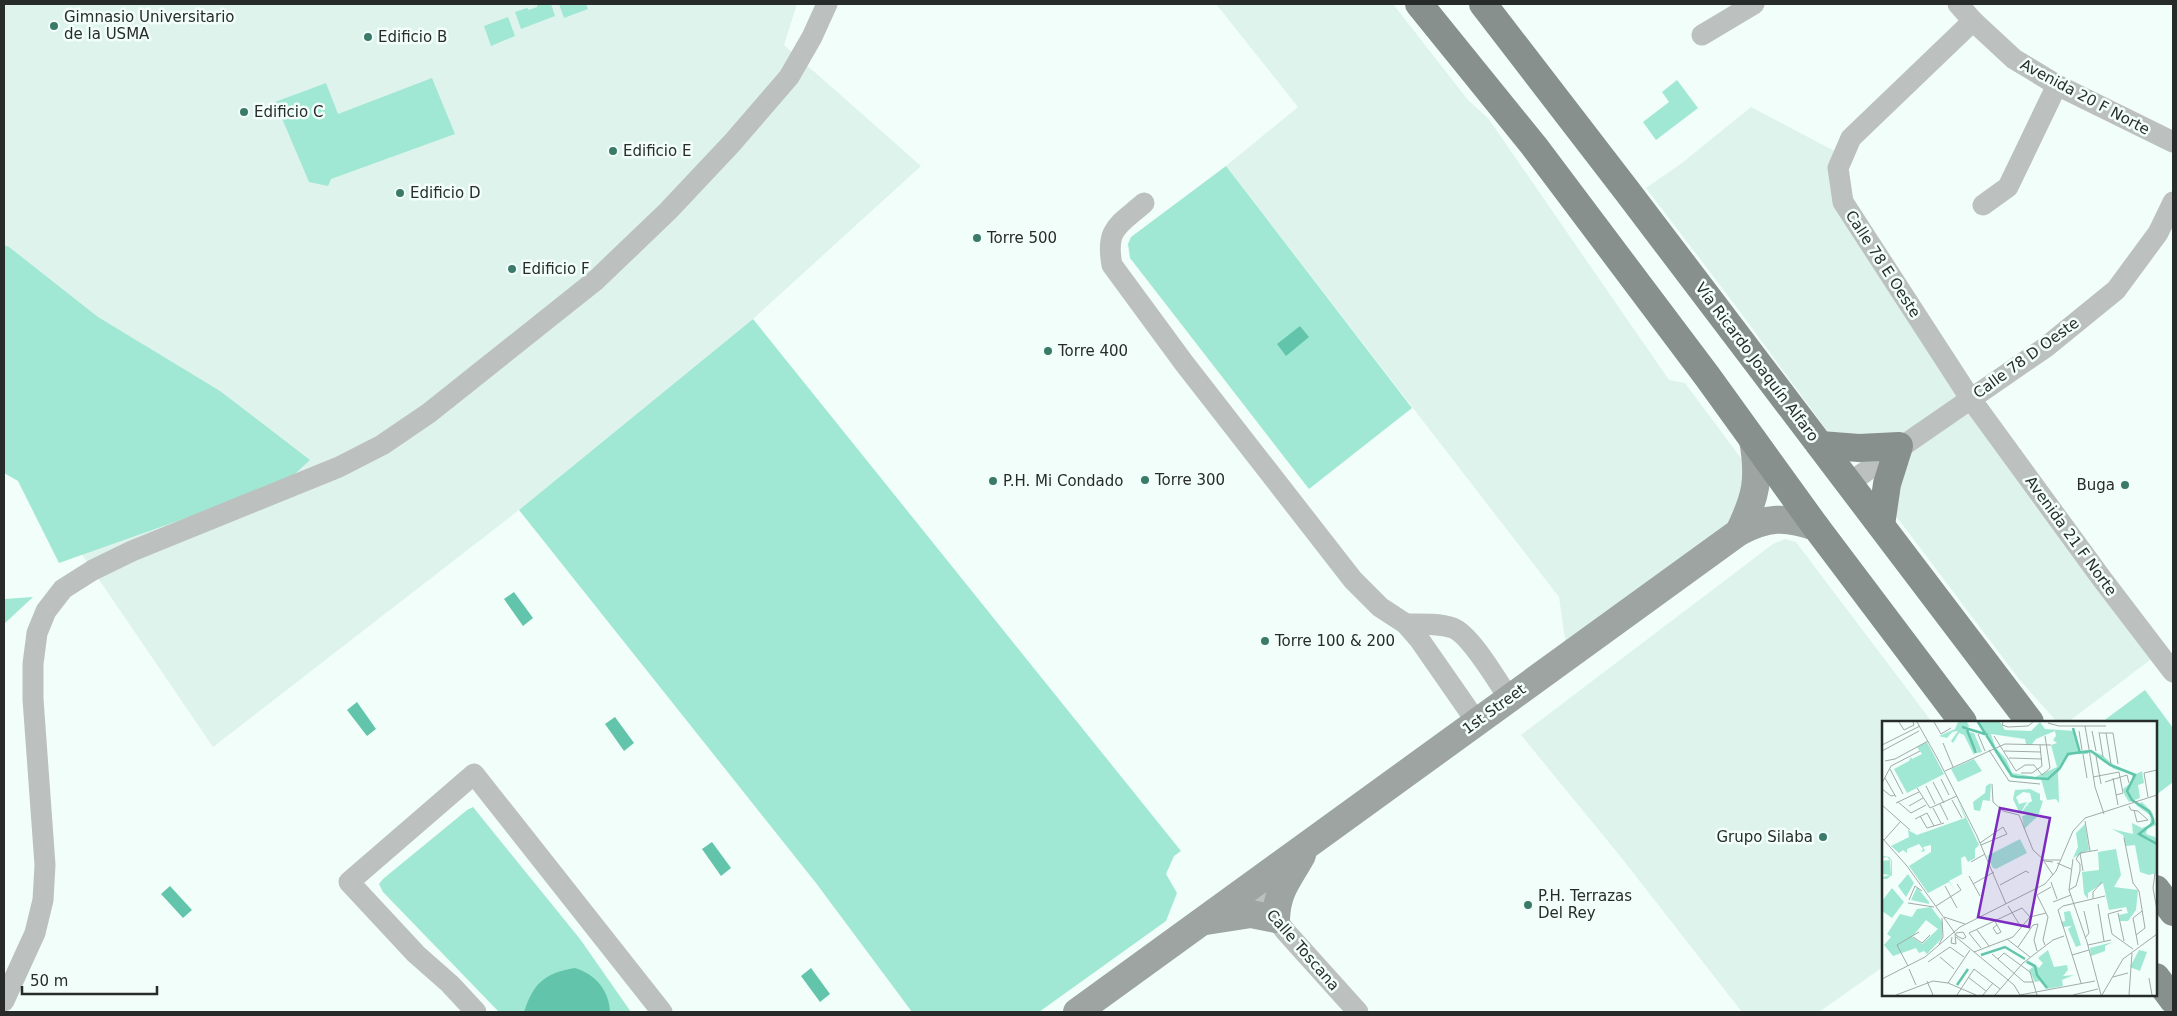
<svg xmlns="http://www.w3.org/2000/svg" width="2177" height="1016" font-family="'DejaVu Sans',sans-serif">
	<style>
		.built { fill: #def3ec }
		.green { fill: #a0e8d3 }
		.water { fill: #62c5ab }
		.lines { fill: none; stroke-linecap: round; stroke-linejoin: round }
		.street { stroke: #bcc1bf; stroke-width: 21 }
		.secondary { stroke: #9da4a2; stroke-width: 28 }
		.primary { stroke: #87908d; stroke-width: 28 }
		.poi-dot { fill: #3a7a69; stroke: #f2fefa; stroke-width: 2 }
		.labels { text-anchor: middle; dominant-baseline: central; stroke-width: 5; stroke-linejoin: round; paint-order: stroke }
		.poi-label { font-size: 15px; fill: #272c2a; stroke: #f2fefa; text-anchor: start }
		.street-label { font-size: 15px; fill: #272c2a; stroke: #f2fefa }
		.inset-river { fill: none; stroke: #62c5ab; stroke-width: 2.5 }
		.inset-road { fill: none; stroke: #a1aaa7; stroke-width: 1 }
		.view { fill: #7b2cbf; fill-opacity: 0.15; stroke: #7b2cbf; stroke-width: 2.5 }
		.inset-edge { fill: none; stroke: #272c2a; stroke-width: 2.5 }
	</style>
	<rect width="100%" height="100%" fill="#f2fefa"/>
	<g class="built">
		<polygon points="4,4 797,4 784,45 921,166 753,319 519,510 213,747 4,440"/>
		<polygon points="1216,4 1393,4 1468,100 1488,118 1669,380 1685,383 1749,469 1744,511 1566,646 1559,597 1226,166 1298,107"/>
		<polygon points="1751,107 1844,156 1843,202 2158,654 2068,722 2057,722 2019,679 1899,520 1883,504 1888,477 1839,447 1738,309 1646,188 1682,163"/>
		<polygon points="1785,539 1796,542 1932,722 1883,722 1883,967 1819,1012 1742,1012 1620,856 1521,735 1773,544"/>
	</g>
	<g class="green">
		<polygon points="537,4 551,4 555,16 521,29 515,12 527,8 529,10 537,7"/>
		<polygon points="559,4 586,4 588,9 564,18"/>
		<polygon points="508,17 515,36 491,46 484,26"/>
		<polygon points="432,78 455,134 331,179 328,186 309,182 275,102 326,83 338,114"/>
		<polygon points="1677,80 1698,108 1656,140 1643,122 1669,102 1662,92"/>
		<polygon points="1226,166 1412,408 1309,489 1130,258 1128,244 1131,237"/>
		<polygon points="4,245 9,247 98,317 220,391 310,460 285,483 59,563 18,481 4,473"/>
		<polygon points="753,319 1181,851 1174,856 1166,874 1177,893 1166,921 1039,1012 912,1012 816,883 519,510"/>
		<polygon points="33,597 4,624 4,599"/>
		<polygon points="2145,690 2173,728 2173,782 2156,795 2156,722 2102,722"/>
		<polygon points="473,807 580,939 631,1012 499,1012 383,892 379,884 383,879 467,810"/>
	</g>
	<g class="water">
		<polygon points="1300,326 1309,337 1286,356 1277,344"/>
		<polygon points="514,592 533,618 523,626 504,599"/>
		<polygon points="357,702 376,729 367,736 347,710"/>
		<polygon points="615,717 634,743 624,751 605,724"/>
		<polygon points="712,842 731,868 721,876 702,849"/>
		<polygon points="170,886 192,910 183,918 161,894"/>
		<path d="M 575,968 C 595,974 609,990 610,1012 L 524,1012 C 533,984 544,973 575,968 Z"/>
		<polygon points="811,968 830,994 820,1002 801,976"/>
	</g>
	<g class="lines">
		<g class="street">
			<polyline points="1958,4 1973,21 2014,59 2057,85 2173,142"/>
			<polyline points="1973,21 1851,138 1838,168 1843,202 1970,398 2102,579 2173,672"/>
			<polyline points="1702,35 1754,4"/>
			<path d="M 1144,203 C 1119,225 1105,228 1112,265 L 1184,363 L 1353,580 L 1380,607 L 1406,624 L 1419,639 L 1476,721"/>
			<polyline points="1983,205 2008,187 2057,85"/>
			<polyline points="1849,483 2046,347 2116,290 2158,233 2173,202"/>
			<path d="M 1406,624 C 1421,624 1438,623 1453,628 C 1471,635 1497,681 1509,698"/>
			<polyline points="1251,887 1286,932 1358,1012"/>
			<polyline points="4,1001 35,933 43,900 45,865 33,699 33,664 37,633 46,611 63,589 93,570 132,551 339,467 382,445 429,413 596,280 668,211 732,143 789,77 812,37 827,4"/>
			<polyline points="476,1012 450,984 416,954 349,882 474,774 662,1012"/>
		</g>
		<g class="secondary">
			<path d="M 1739,532 C 1756,497 1760,479 1753,440"/>
			<path d="M 1206,921 L 1251,914 L 1276,919 C 1277,890 1289,879 1302,855"/>
			<path d="M 1077,1012 L 1739,532 C 1767,517 1785,516 1816,527"/>
		</g>
		<g class="primary">
			<polyline points="1419,4 1534,146 1707,376 1816,527 1963,722"/>
			<polyline points="1483,4 1627,191 2030,722"/>
			<polyline points="1820,445 1859,448 1899,446 1887,484 1881,525"/>
			<polyline points="2156,889 2173,912"/>
			<polyline points="2156,977 2173,1000"/>
		</g>
	</g>
	<g class="poi-dot">
		<circle cx="54" cy="26" r="5"/>
		<circle cx="368" cy="37" r="5"/>
		<circle cx="244" cy="112" r="5"/>
		<circle cx="613" cy="151" r="5"/>
		<circle cx="400" cy="193" r="5"/>
		<circle cx="977" cy="238" r="5"/>
		<circle cx="512" cy="269" r="5"/>
		<circle cx="1048" cy="351" r="5"/>
		<circle cx="1145" cy="480" r="5"/>
		<circle cx="993" cy="481" r="5"/>
		<circle cx="2125" cy="485" r="5"/>
		<circle cx="1265" cy="641" r="5"/>
		<circle cx="1823" cy="837" r="5"/>
		<circle cx="1528" cy="905" r="5"/>
	</g>
	<g class="labels">
		<g class="poi-label">
			<text x="64" y="17">Gimnasio Universitario<tspan x="64" dy="17">de la USMA</tspan></text>
			<text x="378" y="37">Edificio B</text>
			<text x="254" y="112">Edificio C</text>
			<text x="623" y="151">Edificio E</text>
			<text x="410" y="193">Edificio D</text>
			<text x="987" y="238">Torre 500</text>
			<text x="522" y="269">Edificio F</text>
			<text x="1058" y="351">Torre 400</text>
			<text x="1155" y="480">Torre 300</text>
			<text x="1003" y="481">P.H. Mi Condado</text>
			<text x="2115" y="485" text-anchor="end">Buga</text>
			<text x="1275" y="641">Torre 100 &amp; 200</text>
			<text x="1813" y="837" text-anchor="end">Grupo Silaba</text>
			<text x="1538" y="896">P.H. Terrazas<tspan x="1538" dy="17">Del Rey</tspan></text>
		</g>
		<g class="street-label">
			<text transform="translate(2085 97) rotate(28)">Avenida 20 F Norte</text>
			<text transform="translate(1883 264) rotate(57)">Calle 78 E Oeste</text>
			<text transform="translate(2026 358) rotate(-36)">Calle 78 D Oeste</text>
			<text transform="translate(1757 362) rotate(53)">Vía Ricardo Joaquín Alfaro</text>
			<text transform="translate(2071 536) rotate(54)">Avenida 21 F Norte</text>
			<text transform="translate(1494 709) rotate(-36)">1st Street</text>
			<text transform="translate(1303 950) rotate(49)">Calle Toscana</text>
		</g>
	</g>
	<g transform="translate(1882 721)">
		<rect width="275" height="275" fill="#f2fefa"/>
		<path d="M 76,1 L 85,1 L 87,5 L 94,1 L 118,1 L 123,9 L 149,10 L 158,1 L 163,8 L 193,10 L 196,30 L 206,29 L 206,33 L 190,33 L 184,37 L 176,52 L 177,82 L 174,78 L 165,79 L 159,58 L 129,56 L 111,28 L 114,27 L 124,38 L 130,52 L 153,56 L 175,46 L 169,24 L 175,22 L 171,19 L 174,15 L 173,10 L 154,18 L 150,23 L 144,23 L 143,18 L 109,13 L 113,25 L 110,26 L 102,8 L 94,1 L 86,6 L 79,7 L 86,9 L 87,17 L 86,11 L 92,12 L 100,31 L 96,32 L 94,28 L 92,34 L 82,14 L 77,12 L 71,22 L 69,20 L 76,10 L 70,11 L 65,17 L 57,15 L 73,8 ZM 45,21 L 62,53 L 25,72 L 12,48 L 27,40 L 29,36 L 30,38 L 40,33 L 35,26 ZM 208,29 L 220,34 L 232,44 L 254,53 L 260,50 L 262,62 L 256,64 L 258,77 L 247,81 L 242,73 L 241,68 L 251,60 L 250,53 L 232,48 ZM 92,38 L 100,50 L 76,61 L 69,48 ZM 109,62 L 108,80 L 101,79 L 98,90 L 92,89 L 91,81 L 103,72 L 104,65 ZM 148,68 L 158,73 L 158,79 L 161,80 L 156,95 L 142,108 L 140,95 L 144,94 L 146,91 L 143,93 L 140,91 L 145,84 L 148,86 L 145,83 L 150,80 L 148,72 L 141,71 L 134,76 L 137,83 L 145,81 L 138,93 L 131,78 L 133,69 ZM 75,77 L 97,124 L 93,128 L 93,137 L 86,141 L 83,135 L 79,137 L 80,153 L 67,160 L 74,171 L 67,161 L 46,172 L 27,145 L 49,131 L 49,124 L 41,126 L 43,130 L 39,131 L 41,128 L 37,123 L 25,128 L 25,132 L 21,129 L 17,132 L 9,125 L 27,116 L 26,109 L 35,114 L 83,97 ZM 260,81 L 270,91 L 274,104 L 265,108 L 264,113 L 273,116 L 275,120 L 274,152 L 267,154 L 258,151 L 253,124 L 244,125 L 241,114 L 230,108 L 251,113 L 250,102 L 260,107 L 268,104 L 269,95 L 254,84 ZM 203,103 L 207,129 L 191,137 L 196,126 L 194,112 ZM 138,118 L 145,132 L 114,148 L 111,147 L 105,135 ZM 234,128 L 239,154 L 232,166 L 256,169 L 254,189 L 246,200 L 238,200 L 237,194 L 246,192 L 244,186 L 227,189 L 221,162 L 206,172 L 206,178 L 202,173 L 200,151 L 217,149 L 216,131 ZM 2,135 L 7,136 L 10,140 L 10,154 L 5,158 L 1,158 L 0,156 L 8,154 L 0,153 L 0,140 L 8,139 L 8,153 L 9,140 L 5,136 L 0,137 ZM 26,153 L 32,162 L 24,176 L 16,165 ZM 35,166 L 47,181 L 47,183 L 29,179 ZM 10,167 L 22,181 L 10,197 L 0,190 L 0,180 ZM 49,186 L 61,202 L 60,217 L 45,233 L 42,230 L 37,232 L 34,227 L 11,235 L 2,224 L 9,216 L 5,213 L 18,193 L 30,196 L 35,188 ZM 44,199 L 56,208 L 40,223 L 30,216 ZM 188,190 L 199,224 L 194,226 L 186,208 L 190,205 L 181,206 L 179,201 L 183,200 L 182,191 ZM 231,221 L 223,225 L 223,230 L 209,235 L 208,227 ZM 166,229 L 172,246 L 185,244 L 186,249 L 181,255 L 192,254 L 180,259 L 181,265 L 165,268 L 158,260 L 153,261 L 147,249 L 151,246 L 143,241 L 146,239 L 157,247 L 161,242 L 156,237 ZM 257,229 L 265,231 L 258,250 L 248,246 Z" fill="#a0e8d3" fill-rule="evenodd"/>
		<path class="inset-river" d="M 96,1 L 130,55 L 135,56 L 166,58 L 178,47 L 186,33 L 209,30 L 228,44 L 253,54 L 245,70 L 250,79 L 267,90 L 271,98 L 271,102 L 257,113 L 275,123M 80,6 L 106,14M 191,7 L 198,32M 85,9 L 94,32M 99,234 L 123,226 L 143,238M 145,241 L 153,245 L 155,254 L 165,267M 75,264 L 86,248"/>
		<path class="inset-road" d="M 17,1 L 22,9 L 32,4 L 31,1M 35,1 L 58,42M 52,1 L 59,13 L 69,7M 121,1 L 120,4 L 126,6 L 146,5 L 151,1M 166,2 L 177,5 L 224,5M 203,5 L 207,28M 197,10 L 200,29M 210,10 L 214,30M 217,11 L 221,36M 218,12 L 231,12 L 236,43M 224,12 L 229,43M 96,13 L 103,30M 112,15 L 134,50 L 143,44 L 152,44 L 160,54 L 168,47 L 163,15M 61,22 L 71,46M 0,24 L 38,5M 207,28 L 213,66 L 222,93M 107,29 L 127,60 L 158,63M 0,30 L 37,10M 122,30 L 159,31M 201,33 L 205,57M 214,35 L 219,63M 127,37 L 160,38M 3,40 L 13,38 L 46,20M 58,42 L 95,115 L 124,183M 8,48 L 21,73M 63,50 L 123,23 L 169,24M 139,52 L 150,52 L 160,45 L 158,24M 211,56 L 237,51 L 241,72 L 234,74M 3,57 L 14,76M 231,57 L 236,84M 59,58 L 67,74M 51,61 L 62,82M 223,61 L 245,54 L 247,62M 0,62 L 9,45 L 38,30M 110,63 L 111,81 L 121,90 L 137,94 L 151,129 L 163,140 L 171,141M 44,65 L 53,83M 35,67 L 48,87 L 75,75M 0,68 L 9,75 L 13,74M 266,76 L 262,52 L 275,49M 70,79 L 80,97M 16,81 L 29,92 L 44,84M 14,82 L 37,71M 58,83 L 66,99M 0,84 L 28,109M 27,85 L 41,77M 247,85 L 249,89 L 256,90 L 266,99 L 255,101 L 252,89M 51,87 L 59,102M 38,95 L 45,107 L 62,102M 33,98 L 45,92 L 52,105M 203,100 L 208,130M 0,117 L 25,145 L 75,215 L 81,218 L 84,216 L 81,211 L 74,212M 242,117 L 251,162 L 257,170 L 263,207 L 254,214M 2,119 L 19,100M 98,122 L 121,106 L 125,113 L 99,124M 198,132 L 201,150M 191,138 L 187,169 L 205,221 L 219,274M 194,138 L 198,132 L 216,129M 161,139 L 178,139M 161,139 L 171,154M 89,141 L 103,133M 175,142 L 189,148M 273,152 L 271,167 L 275,189M 87,155 L 98,175M 169,161 L 175,178M 91,163 L 112,151M 118,164 L 144,150 L 147,152M 63,165 L 75,187M 187,169 L 194,165 L 198,150 L 198,143 L 194,138M 211,178 L 211,171 L 220,161M 27,179 L 33,165 L 40,170M 171,181 L 189,174M 26,182 L 52,186M 216,183 L 222,220M 54,185 L 79,169 L 75,163M 126,185 L 139,206M 240,189 L 226,193 L 230,213 L 251,228M 202,190 L 207,212 L 203,217M 236,192 L 242,220M 62,196 L 83,203M 113,200 L 115,204 L 119,211 L 115,213 L 111,207 L 115,204M 95,209 L 107,225M 31,216 L 40,222 L 48,214M 70,216 L 69,222 L 74,223 L 73,213M 74,216 L 132,264 L 138,274M 125,218 L 148,236M 57,223 L 61,216 L 60,197M 163,224 L 161,219 L 166,196 L 155,174 L 169,166M 206,224 L 229,219M 256,224 L 251,197 L 260,190M 136,226 L 151,204 L 156,203M 99,227 L 87,212 L 140,187 L 148,196M 155,230 L 152,219 L 156,203M 92,231 L 131,216 L 148,196 L 164,192M 110,233 L 142,261 L 152,261M 190,234 L 207,229M 58,236 L 72,248M 116,238 L 122,232 L 148,251 L 155,274M 46,241 L 68,226 L 82,236M 26,245 L 15,224 L 37,211M 27,248 L 34,264M 86,256 L 104,270M 231,256 L 246,252M 267,257 L 270,274M 0,258 L 43,236 L 78,206 L 163,163 L 174,150 L 191,110 L 203,97 L 275,74M 45,260 L 51,274M 66,262 L 88,229M 199,262 L 176,189 L 181,185 L 223,175M 14,274 L 51,260 L 66,262 L 94,274M 75,274 L 92,248 L 118,268M 101,274 L 111,262M 113,274 L 141,242 L 171,219 L 182,215M 138,274 L 213,260M 191,274 L 216,268M 220,274 L 241,238 L 275,213M 247,274 L 250,232"/>
		<path class="view" d="M 118,87 L 168,97 L 147,206 L 96,196 Z"/>
		<rect width="275" height="275" class="inset-edge"/>
	</g>
	<rect width="2177" height="1016" fill="none" stroke="#272c2a" stroke-width="10"/>
	<path d="M22 986v8h135v-8" fill="none" stroke="#272c2a" stroke-width="2.5"/>
	<text x="30" y="986" font-size="15" fill="#272c2a" stroke="#f2fefa" stroke-width="4" paint-order="stroke">50 m</text>
</svg>
